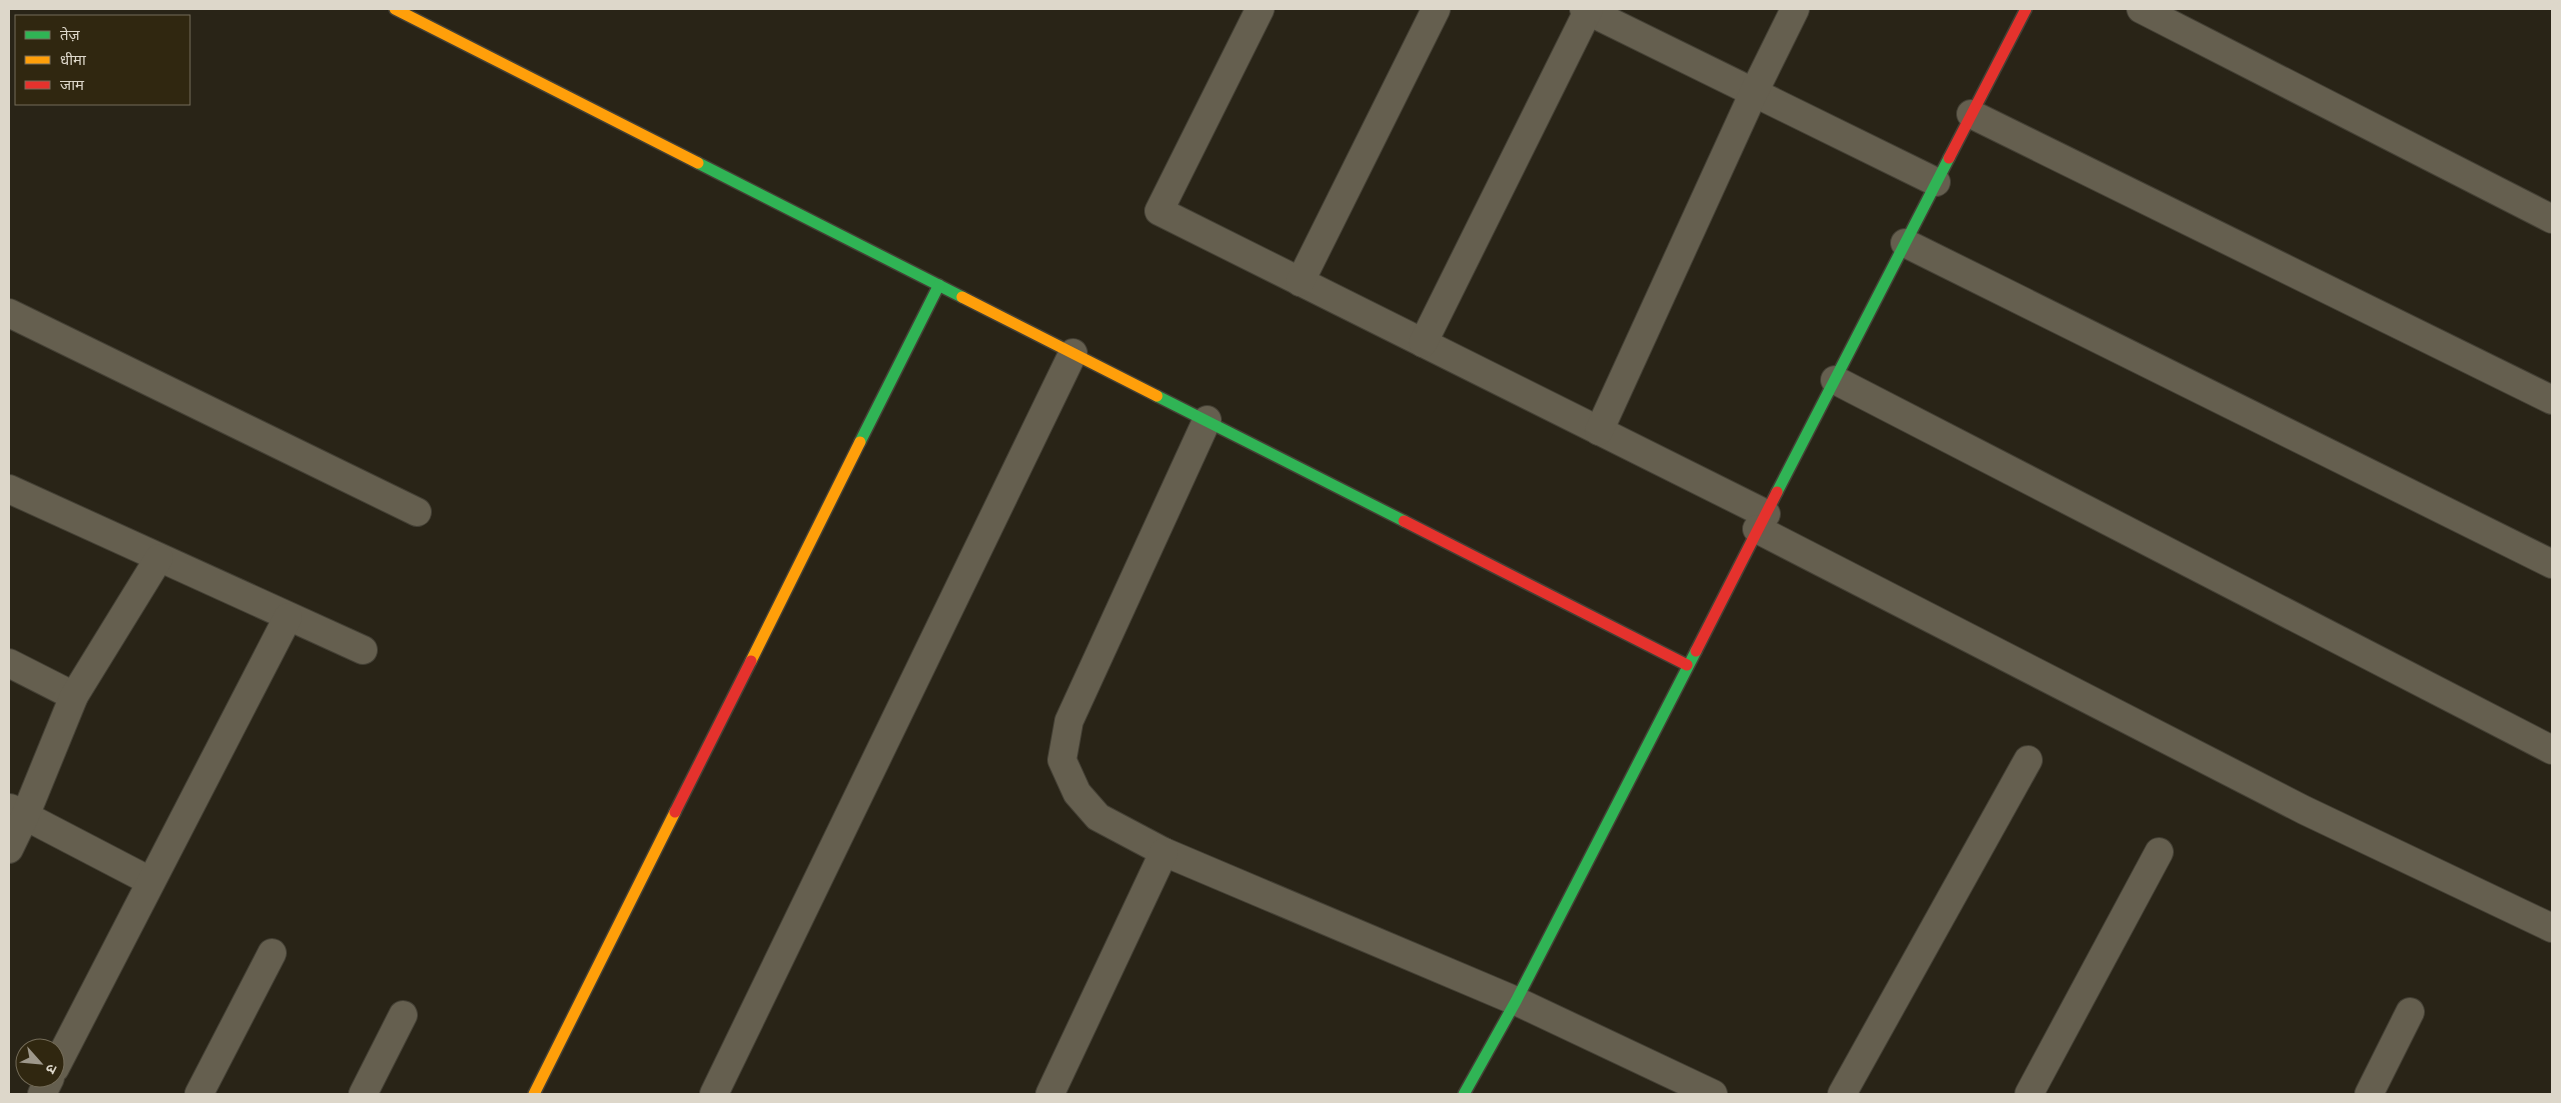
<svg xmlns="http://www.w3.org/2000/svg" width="2561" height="1103" font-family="'Roboto Condensed','Noto Sans Devanagari',sans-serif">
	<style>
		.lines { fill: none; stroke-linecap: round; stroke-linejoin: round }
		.street-casing { stroke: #444035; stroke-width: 30 }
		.fast-casing { stroke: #444035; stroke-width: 14 }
		.slow-casing { stroke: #444035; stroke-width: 14 }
		.jam-casing { stroke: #444035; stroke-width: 14 }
		.street { stroke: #655f4f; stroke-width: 28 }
		.fast { stroke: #30b455; stroke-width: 11 }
		.slow { stroke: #ff9f0a; stroke-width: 11 }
		.jam { stroke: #e5322d; stroke-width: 11 }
	</style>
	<rect width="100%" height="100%" fill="#292417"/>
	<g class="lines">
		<g class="street-casing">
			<g id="street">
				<polyline points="1260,9 1159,211 1766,514"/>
				<polyline points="1584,9 1936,182"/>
				<polyline points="2141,9 2552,219"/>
				<polyline points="1971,114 2552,400"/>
				<polyline points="1905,243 2552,564"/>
				<polyline points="1300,282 1436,9"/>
				<polyline points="9,313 417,512"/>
				<polyline points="1423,343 1589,9"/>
				<polyline points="1835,380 2552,750"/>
				<polyline points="1207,420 1069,721 1062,760 1077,793 1098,817 1164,852 1516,1001 1713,1094"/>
				<polyline points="1599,431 1754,92 1795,9"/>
				<polyline points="9,489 363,650"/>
				<polyline points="1757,529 2304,810 2552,928"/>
				<polyline points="9,663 74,696"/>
				<polyline points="10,808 150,881"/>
				<polyline points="9,849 25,816 74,696 159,558"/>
				<polyline points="55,1068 288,617"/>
				<polyline points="42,1094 50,1078"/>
				<polyline points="199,1094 272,953"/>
				<polyline points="363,1094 403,1015"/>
				<polyline points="714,1094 1073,353"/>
				<polyline points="1050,1094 1164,852"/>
				<polyline points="1842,1094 2028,760"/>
				<polyline points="2029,1094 2159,852"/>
				<polyline points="2369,1094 2410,1012"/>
			</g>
		</g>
		<g class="fast-casing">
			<g id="fast">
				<polyline points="698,163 962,297"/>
				<polyline points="1157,396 1404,521"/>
				<polyline points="860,442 939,285"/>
				<polyline points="1777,492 1949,158"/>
				<polyline points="1464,1094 1516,1001 1696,651"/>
			</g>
		</g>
		<g class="slow-casing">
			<g id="slow">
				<polyline points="395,9 698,163"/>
				<polyline points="962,297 1157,396"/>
				<polyline points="751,661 860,442"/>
				<polyline points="534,1094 675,812"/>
			</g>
		</g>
		<g class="jam-casing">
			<g id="jam">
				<polyline points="1949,158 2026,9"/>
				<polyline points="1404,521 1687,665"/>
				<polyline points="1696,651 1777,492"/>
				<polyline points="675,812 751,661"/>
			</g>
		</g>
		<use href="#street" class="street"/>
		<use href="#fast" class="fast"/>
		<use href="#slow" class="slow"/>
		<use href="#jam" class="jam"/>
	</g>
	<rect width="2561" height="1103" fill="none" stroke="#ddd7ca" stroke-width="20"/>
	<rect x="15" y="15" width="175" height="90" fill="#302710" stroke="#756d5a"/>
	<rect x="25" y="31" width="25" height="8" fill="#30b455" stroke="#756d5a"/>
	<text x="60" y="40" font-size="15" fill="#ddd7ca">तेज़</text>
	<rect x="25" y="56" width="25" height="8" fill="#ff9f0a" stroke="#756d5a"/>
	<text x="60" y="65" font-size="15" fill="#ddd7ca">धीमा</text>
	<rect x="25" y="81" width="25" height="8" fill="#e5322d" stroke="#756d5a"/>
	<text x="60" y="90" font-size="15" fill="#ddd7ca">जाम</text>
	<g transform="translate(40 1063) rotate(117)"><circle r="24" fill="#302710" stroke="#756d5a"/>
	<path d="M0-4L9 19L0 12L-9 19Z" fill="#9e988b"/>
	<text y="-8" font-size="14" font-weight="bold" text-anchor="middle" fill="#ddd7ca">उ</text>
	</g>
</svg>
